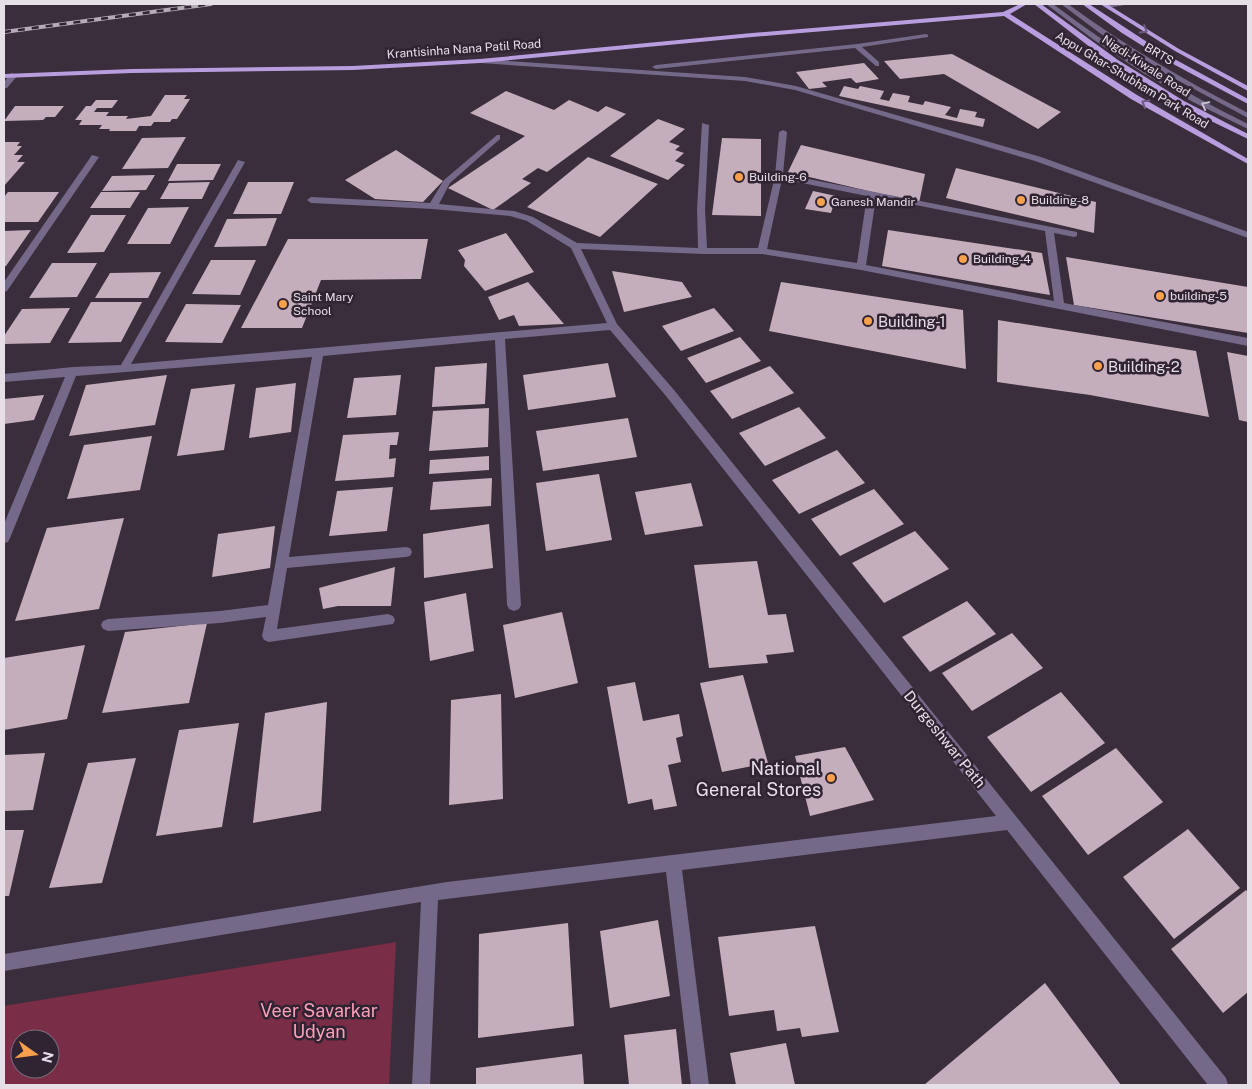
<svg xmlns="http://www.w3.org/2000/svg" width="1252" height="1089" font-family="'Public Sans',sans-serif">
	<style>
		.green { fill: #7a2d47; fill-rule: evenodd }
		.building { fill: #c5aebb }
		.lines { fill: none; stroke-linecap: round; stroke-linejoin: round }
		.minor { fill: #756989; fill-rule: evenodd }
		.major { fill: #b89edf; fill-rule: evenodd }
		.rail-casing { stroke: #b5acb7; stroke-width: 4 }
		.rail { stroke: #302332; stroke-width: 2.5; stroke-dasharray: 7; stroke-linecap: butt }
		.oneway { stroke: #6d5a80 }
		.oneway2 { stroke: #c5bccc }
		.poi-dot { fill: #f9a04c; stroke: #302332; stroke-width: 2 }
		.labels { text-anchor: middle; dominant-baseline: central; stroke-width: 5; stroke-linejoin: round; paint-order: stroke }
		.far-street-label { font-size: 12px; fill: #e7dfe8; stroke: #302332 }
		.far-poi-label { font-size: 12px; fill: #e7dfe8; stroke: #302332; text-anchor: start }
		.poi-label { font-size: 15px; fill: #e7dfe8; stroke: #302332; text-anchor: start }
		.street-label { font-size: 15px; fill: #e7dfe8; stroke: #302332 }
		.near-poi-label { font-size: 18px; fill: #e7dfe8; stroke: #302332; text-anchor: end }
		.near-park-label { font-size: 18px; fill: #fc9fb9; stroke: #302332 }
	</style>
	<rect width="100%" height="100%" fill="#3a2d3c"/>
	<path class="green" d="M 396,942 L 389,1085 L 4,1085 L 4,1006 ZM 20,1039 L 50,1039 L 50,1069 L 20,1069 Z"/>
	<g class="building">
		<polygon points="952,54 1061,112 1038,129 944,74 900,79 884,61"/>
		<polygon points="864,63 879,79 856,83 851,78 822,82 827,87 809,89 796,72"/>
		<polygon points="844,86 858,89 860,86 884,91 880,99 889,101 893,93 910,96 908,102 923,105 925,101 951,107 945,115 957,118 960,109 977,112 975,117 985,119 983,127 839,96"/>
		<polygon points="506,91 554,110 569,100 598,112 606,106 626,114 547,172 538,168 522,179 531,183 493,210 448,188 525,136 470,113"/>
		<polygon points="165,95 187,95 184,99 190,99 177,119 172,119 170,122 154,122 151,126 139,126 136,131 109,131 110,129 99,129 102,125 79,125 82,120 75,120 86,106 91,106 96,100 118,100 112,108 97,108 94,112 109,112 106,116 128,116 126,119 151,116"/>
		<polygon points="15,106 64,106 55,117 46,117 43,120 4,121"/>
		<polygon points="658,119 685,129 669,142 680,146 675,150 684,153 675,161 685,165 668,180 610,156"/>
		<polygon points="186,137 168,168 122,169 142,138"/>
		<polygon points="722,138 761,139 761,216 712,215"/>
		<polygon points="4,142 20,142 17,146 22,146 14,155 23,155 17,162 25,162 4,186"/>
		<polygon points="801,145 925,174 919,203 788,172"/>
		<polygon points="396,150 443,181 423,202 375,199 345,180"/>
		<polygon points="588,157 658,184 600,237 527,207"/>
		<polygon points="177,164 221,164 213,180 168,181"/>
		<polygon points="956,168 1096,202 1094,233 946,198"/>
		<polygon points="155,175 146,190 102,191 112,176"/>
		<polygon points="210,182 202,199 160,199 169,183"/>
		<polygon points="248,182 294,182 281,214 233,214"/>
		<polygon points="813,191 836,196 831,213 805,209"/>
		<polygon points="8,192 59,192 38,222 4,222 4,197"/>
		<polygon points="101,192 140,192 130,208 90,208"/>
		<polygon points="189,207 170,244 127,244 148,208"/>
		<polygon points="91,215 126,215 104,252 67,253"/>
		<polygon points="277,218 266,246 214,247 227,219"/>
		<polygon points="31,230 6,266 4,266 4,231"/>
		<polygon points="888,230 1042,253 1050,295 882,266"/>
		<polygon points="506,233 534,272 485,291 464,266 465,260 458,250"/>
		<polygon points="288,239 428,239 421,279 321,280 302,328 241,328"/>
		<polygon points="1066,257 1248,287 1248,333 1074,305"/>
		<polygon points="211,260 256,260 240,295 192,294"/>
		<polygon points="52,263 97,263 77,297 29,298"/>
		<polygon points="612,271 682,282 692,297 624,312"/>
		<polygon points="161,272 148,298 95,298 110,273"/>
		<polygon points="528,282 564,324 519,326 514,315 499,320 488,297"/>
		<polygon points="781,282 963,310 966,369 769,331"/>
		<polygon points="91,302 142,302 121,342 68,343"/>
		<polygon points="186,304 241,305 222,343 165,342"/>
		<polygon points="70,308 50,343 4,344 4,336 22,309"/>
		<polygon points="714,308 734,331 681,351 662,326"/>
		<polygon points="998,320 1196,351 1209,417 1090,395 997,382"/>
		<polygon points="740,337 761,361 706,383 687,358"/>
		<polygon points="1227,352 1248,356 1248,422 1239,420"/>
		<polygon points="487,363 485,404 432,407 435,367"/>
		<polygon points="608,363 616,397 528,410 523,375"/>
		<polygon points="770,366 794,393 732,419 710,391"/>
		<polygon points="167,375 155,425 69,436 86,385"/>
		<polygon points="401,375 396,415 347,418 354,378"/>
		<polygon points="296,383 291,432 249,438 256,388"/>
		<polygon points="235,384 224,450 177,456 191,389"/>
		<polygon points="44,395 34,420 4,424 4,399"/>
		<polygon points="799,407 826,438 765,466 739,433"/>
		<polygon points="489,408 488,447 429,451 433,411"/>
		<polygon points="628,418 637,457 543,471 536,431"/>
		<polygon points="399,432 397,445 390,445 389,459 396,458 394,477 335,481 343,435"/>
		<polygon points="152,436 140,490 67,499 84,445"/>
		<polygon points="837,450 865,483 799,514 772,480"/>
		<polygon points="489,456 489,470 429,474 430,460"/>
		<polygon points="599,474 612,540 546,551 536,483"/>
		<polygon points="492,478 491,506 430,510 433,482"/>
		<polygon points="691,483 703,526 645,535 635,492"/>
		<polygon points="393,487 387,531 329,536 337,491"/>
		<polygon points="874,489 904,524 840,556 811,519"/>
		<polygon points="124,518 99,609 15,621 47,528"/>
		<polygon points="489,524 493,568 424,578 423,534"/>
		<polygon points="275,526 270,568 212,577 218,534"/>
		<polygon points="915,531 949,569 884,603 852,563"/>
		<polygon points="757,561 768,615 786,614 794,652 766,655 768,663 709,668 694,565"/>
		<polygon points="395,567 391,606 338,606 323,609 319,588"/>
		<polygon points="466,593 474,651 430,661 424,602"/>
		<polygon points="967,601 996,634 930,672 902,637"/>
		<polygon points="562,612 578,683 515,698 503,625"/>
		<polygon points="207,623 189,703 102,713 125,632"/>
		<polygon points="1012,633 1043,668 972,711 942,673"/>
		<polygon points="85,645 67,719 4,730 4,658"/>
		<polygon points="743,675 768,763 722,772 700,683"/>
		<polygon points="635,682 643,721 679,714 683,736 676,738 681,762 668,765 677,806 654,810 652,799 628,804 607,687"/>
		<polygon points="1061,692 1105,743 1031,792 987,737"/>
		<polygon points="501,694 503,799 449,805 451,700"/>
		<polygon points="327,702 321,811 253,823 265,713"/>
		<polygon points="239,723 222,827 156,836 179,730"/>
		<polygon points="845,747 874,800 810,816 795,756"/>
		<polygon points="1116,748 1163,802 1088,855 1042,796"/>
		<polygon points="45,753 33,810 4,811 4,755"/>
		<polygon points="136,758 102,883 49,888 88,763"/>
		<polygon points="1188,829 1240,888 1174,939 1123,877"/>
		<polygon points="4,830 24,830 9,896 4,896"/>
		<polygon points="1246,890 1248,893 1248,992 1223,1013 1171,949"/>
		<polygon points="658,920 670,996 610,1008 600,931"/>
		<polygon points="568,923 574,1026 478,1038 479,934"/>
		<polygon points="815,926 839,1032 802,1037 800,1028 777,1031 774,1010 729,1016 718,937"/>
		<polygon points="1045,983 1121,1085 924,1085"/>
		<polygon points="676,1029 682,1085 629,1085 624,1035"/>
		<polygon points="786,1043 795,1085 736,1085 730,1053"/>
		<polygon points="582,1054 584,1085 476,1085 476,1068"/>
	</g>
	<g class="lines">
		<g class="minor">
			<path d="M 1046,4 L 1053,4 C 1114,50 1179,90 1248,124 L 1248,129 L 1193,102 L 1143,73 L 1094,40 Z"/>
			<path d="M 1061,4 L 1068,4 C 1125,46 1186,81 1248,113 L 1248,118 L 1151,66 L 1105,37 Z"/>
			<polygon points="1131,4 1107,8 1104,6 1110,4"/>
			<polygon points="926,34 928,35 928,37 862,47 879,62 879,66 876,66 855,48 656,69 652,67 656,65 857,44"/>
			<polygon points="477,59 745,77 796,86 1041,157 1248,232 1248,238 1035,161 795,90 745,81 480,63 477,63"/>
			<polygon points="11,73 18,75 7,88 4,88 4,82"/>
			<path d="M 702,123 L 709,125 L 705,209 L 707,248 L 758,248 L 775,176 L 779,132 L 783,130 L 787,132 L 783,174 L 1077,232 L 1077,236 L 1074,237 L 1054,233 L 1064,303 L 1248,338 L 1248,346 L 861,270 L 762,254 L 703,254 L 581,249 L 617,324 L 674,390 L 1226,1078 L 1228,1085 L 1208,1085 L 1007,830 L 682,870 L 709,1085 L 691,1085 L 666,872 L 438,900 L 430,1085 L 412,1085 L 421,902 L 4,971 L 4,954 L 447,882 L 996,816 L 666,396 L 610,330 L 505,339 L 521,605 L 519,609 L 514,611 L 509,609 L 507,605 L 495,340 L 323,356 L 289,557 L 406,547 L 410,548 L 412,552 L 410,556 L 406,557 L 287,568 L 277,629 L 388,614 L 393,616 L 395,620 L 393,624 L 269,642 L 264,640 L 262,636 L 266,617 L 220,623 L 108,631 L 103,629 L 101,625 L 103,621 L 108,619 L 220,611 L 268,605 L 312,357 L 76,376 L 10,538 L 8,542 L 4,543 L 4,524 L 65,377 L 4,382 L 4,374 L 73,367 L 121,365 L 238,160 L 245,162 L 131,364 L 607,323 L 571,248 L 527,221 L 510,216 L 433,209 L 311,203 L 307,200 L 311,197 L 430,203 L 444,180 L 497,135 L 500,135 L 500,139 L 450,183 L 439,204 L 514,211 L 533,217 L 577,243 L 698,248 L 697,209 ZM 782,179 L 867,196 L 857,263 L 767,249 ZM 876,197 L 1045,231 L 1054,301 L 866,265 Z"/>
			<polygon points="92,155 99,157 7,291 4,292 4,282"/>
		</g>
		<g class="major">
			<polygon points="1020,4 1027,4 1010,14 1137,95 1248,159 1248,164 1131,99 1004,16 752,37 480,63 353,70 132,73 4,78 4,74 132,69 353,66 480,59 752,33 1003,12"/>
			<polygon points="1034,4 1041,4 1118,60 1184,101 1248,134 1248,139 1178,105 1112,64"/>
			<polygon points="1082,4 1089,4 1167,55 1248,99 1248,104 1162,58 1122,33"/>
			<polygon points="1100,4 1107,4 1179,49 1248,86 1248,91 1175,51"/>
		</g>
		<g class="rail-casing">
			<polyline id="rail" points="4,32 211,4"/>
		</g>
		<use href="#rail" class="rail"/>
	</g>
	<defs><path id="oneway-chevron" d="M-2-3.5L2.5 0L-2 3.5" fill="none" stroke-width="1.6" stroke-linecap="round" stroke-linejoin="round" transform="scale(1.25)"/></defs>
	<g class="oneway">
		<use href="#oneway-chevron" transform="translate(1144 30) rotate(32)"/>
		<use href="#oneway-chevron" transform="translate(1145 103) rotate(-150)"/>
	</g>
	<use class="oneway2" href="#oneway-chevron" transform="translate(1205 105) rotate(-152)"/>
	<g class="poi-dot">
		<circle cx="739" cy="177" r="5"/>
		<circle cx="1021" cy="200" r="5"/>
		<circle cx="821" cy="202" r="5"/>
		<circle cx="963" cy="259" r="5"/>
		<circle cx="1160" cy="296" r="5"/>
		<circle cx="283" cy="304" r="5"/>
		<circle cx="868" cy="321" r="5"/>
		<circle cx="1098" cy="366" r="5"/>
		<circle cx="831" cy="778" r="5"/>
	</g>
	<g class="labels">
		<g class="far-street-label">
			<text transform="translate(464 49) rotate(-4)">Krantisinha Nana Patil Road</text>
			<text transform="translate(1159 54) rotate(30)">BRTS</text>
			<text transform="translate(1146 66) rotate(33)">Nigdi-Kiwale Road</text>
			<text transform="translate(1132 80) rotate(31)">Appu Ghar-Shubham Park Road</text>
		</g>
		<g class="far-poi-label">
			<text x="749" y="177">Building-6</text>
			<text x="1031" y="200">Building-8</text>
			<text x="831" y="202">Ganesh Mandir</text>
			<text x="973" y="259">Building-4</text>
			<text x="1170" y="296">building-5</text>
			<text x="293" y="297">Saint Mary<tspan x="293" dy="14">School</tspan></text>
		</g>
		<g class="poi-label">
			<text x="878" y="321">Building-1</text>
			<text x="1108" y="366">Building-2</text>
		</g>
		<g class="street-label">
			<text transform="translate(945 739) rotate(51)">Durgeshwar Path</text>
		</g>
		<g class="near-poi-label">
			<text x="821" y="768">National<tspan x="821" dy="21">General Stores</tspan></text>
		</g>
		<g class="near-park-label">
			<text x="319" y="1010">Veer Savarkar<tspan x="319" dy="21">Udyan</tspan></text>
		</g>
	</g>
	<rect width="1252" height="1089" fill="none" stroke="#e7dfe8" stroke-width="10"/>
	<g transform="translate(35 1054) rotate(104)"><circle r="24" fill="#302332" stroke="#796e7b"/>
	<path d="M0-4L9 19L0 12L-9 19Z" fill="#f9a04c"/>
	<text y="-8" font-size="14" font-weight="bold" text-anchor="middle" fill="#e7dfe8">N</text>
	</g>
</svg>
